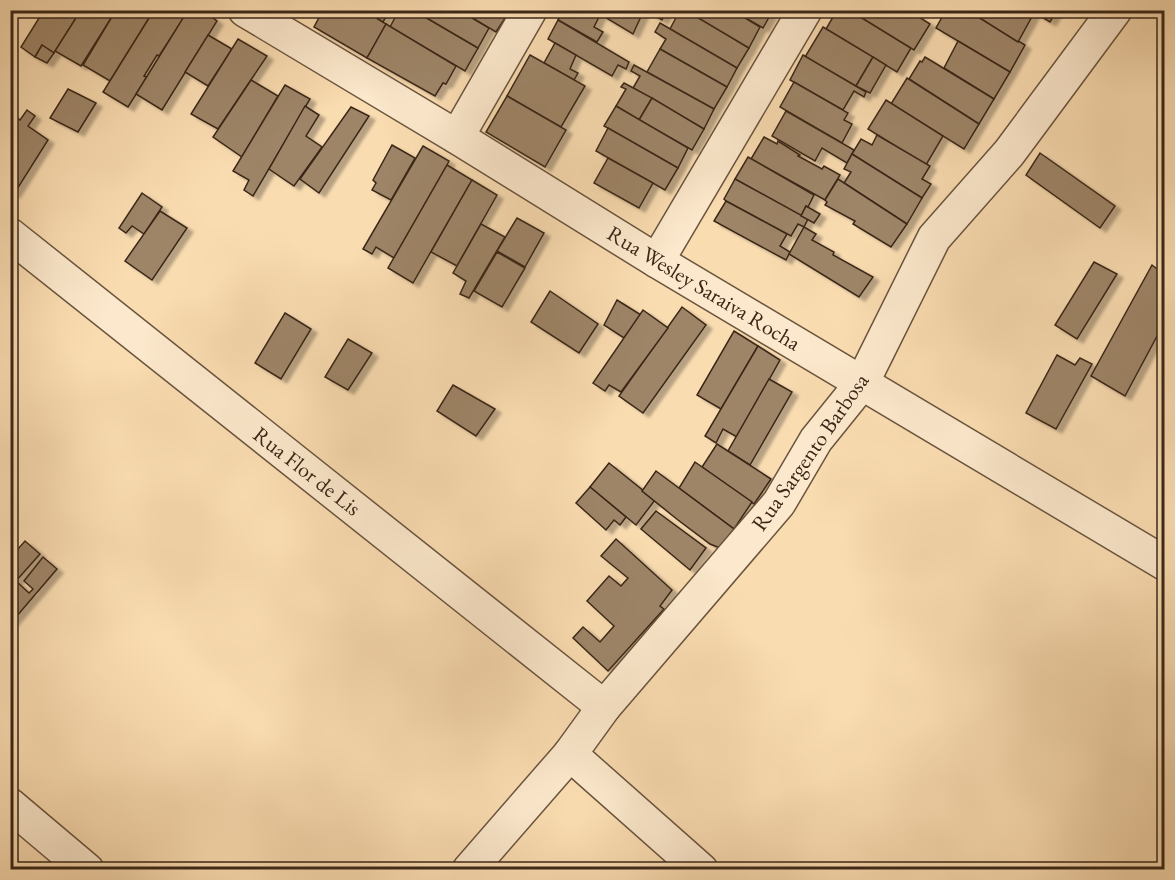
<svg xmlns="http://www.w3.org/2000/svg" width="1175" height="880" font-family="'EB Garamond',serif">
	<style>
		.building { fill: #9e8568; stroke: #3a2718; stroke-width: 1.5; filter: url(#shadow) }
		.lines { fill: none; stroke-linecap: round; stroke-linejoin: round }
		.minor-casing { stroke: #6a543e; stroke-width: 36 }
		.minor { stroke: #fce8cc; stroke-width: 33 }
		.labels { text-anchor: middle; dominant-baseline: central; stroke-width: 4.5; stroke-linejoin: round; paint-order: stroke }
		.street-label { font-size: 22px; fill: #3a2718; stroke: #fce8cc }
	</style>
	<defs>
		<filter id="shadow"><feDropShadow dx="6" dy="4" stdDeviation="1.5" flood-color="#0004"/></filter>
	</defs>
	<rect width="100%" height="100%" fill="#fadcb1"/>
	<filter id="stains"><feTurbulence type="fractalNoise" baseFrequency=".00333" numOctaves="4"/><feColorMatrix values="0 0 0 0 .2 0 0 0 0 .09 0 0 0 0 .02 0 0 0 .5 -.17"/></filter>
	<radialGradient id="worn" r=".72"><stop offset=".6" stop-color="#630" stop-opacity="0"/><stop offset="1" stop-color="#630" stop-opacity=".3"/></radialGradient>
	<g class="building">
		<polygon points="44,10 81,10 54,53 42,45 35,57 21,47"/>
		<polygon points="81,10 106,10 113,15 81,66 55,51"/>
		<polygon points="116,10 154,10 110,81 83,65"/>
		<polygon points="154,10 183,10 187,13 159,56 157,55 144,76 147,77 128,107 103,92"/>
		<polygon points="188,10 202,10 217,21 162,110 136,94"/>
		<polygon points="323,10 364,10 386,24 367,58 314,27"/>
		<polygon points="364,10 390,10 383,22"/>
		<polygon points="399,10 413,10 478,48 465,71 390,27"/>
		<polygon points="413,10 459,10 489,28 478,48"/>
		<polygon points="459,10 506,10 509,12 496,32"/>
		<polygon points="564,10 593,10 600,15 594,27 603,32 597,42 558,20"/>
		<polygon points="593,10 644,10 633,34"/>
		<polygon points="645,10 665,10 667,11 662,20"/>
		<polygon points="680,10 686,10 749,48 737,68 670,29"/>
		<polygon points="699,10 732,10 760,27 749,48 695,16"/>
		<polygon points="732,10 773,10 763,28"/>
		<polygon points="837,10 849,10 911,48 897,72 826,29"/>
		<polygon points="849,10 908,10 930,24 914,50"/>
		<polygon points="946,10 967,10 1025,45 1010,72 936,28"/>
		<polygon points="967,10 1030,10 1034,13 1018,42"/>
		<polygon points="1030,10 1057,10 1050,22"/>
		<polygon points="558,20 629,62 626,69 618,65 612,76 548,39"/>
		<polygon points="660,23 737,68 727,87 660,49 666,39 655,32"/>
		<polygon points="386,24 456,66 446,84 443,83 435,96 367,58"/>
		<polygon points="823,27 873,57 856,86 805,57"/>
		<polygon points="208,35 232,49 208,86 185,72"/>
		<polygon points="238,39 267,56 218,129 191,114"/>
		<polygon points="958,41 1010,72 994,99 944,68"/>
		<polygon points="555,43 576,55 570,69 578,73 574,80 544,63"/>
		<polygon points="42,45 54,53 47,63 35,57"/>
		<polygon points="660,49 727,87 714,109 647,72"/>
		<polygon points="530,55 585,86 561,127 507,96"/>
		<polygon points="803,55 866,92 864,97 854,91 843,110 790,80"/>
		<polygon points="873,57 886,65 870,93 856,86"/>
		<polygon points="925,57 994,99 979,124 909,79 920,61 922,62"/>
		<polygon points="634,65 714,109 704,129 633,88 640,76 631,71"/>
		<polygon points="907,78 979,124 964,149 891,104"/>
		<polygon points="251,80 278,96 242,157 213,137"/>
		<polygon points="794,82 848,113 844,120 852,124 842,143 780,107"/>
		<polygon points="624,83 652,98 639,120 616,106 626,89 621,87"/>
		<polygon points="285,85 310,99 253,196 244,190 249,180 233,171"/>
		<polygon points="68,89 96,103 78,132 50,118"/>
		<polygon points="507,96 566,130 545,167 486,132"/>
		<polygon points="652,98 704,129 692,150 639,120"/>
		<polygon points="886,100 943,136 926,165 868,129"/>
		<polygon points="305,106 319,115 306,136 322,147 294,186 269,169"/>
		<polygon points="616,106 688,148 678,168 604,126"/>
		<polygon points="351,107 369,116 319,193 300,179"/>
		<polygon points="27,110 35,116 28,126 48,140 14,194 10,191 10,114 20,120"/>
		<polygon points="786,111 854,150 847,163 822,148 815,161 772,136"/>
		<polygon points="608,128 678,168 665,190 596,151"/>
		<polygon points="877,135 930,166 922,179 931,184 922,198 852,154 861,139 872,145"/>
		<polygon points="764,137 777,144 778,141 800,155 798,156 822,169 824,166 840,175 825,200 751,159"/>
		<polygon points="392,145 415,158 391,200 372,190 376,183 373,180"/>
		<polygon points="423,146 449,161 447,165 394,258 376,247 372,254 363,249"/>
		<polygon points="1040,153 1115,206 1100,228 1026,175"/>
		<polygon points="852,154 922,198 907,224 844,183 851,172 844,169"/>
		<polygon points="748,157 814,195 808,207 806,206 801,216 735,179"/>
		<polygon points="608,158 653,183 639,208 594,183"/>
		<polygon points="447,165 472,180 413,283 388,268"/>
		<polygon points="735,179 808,219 804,227 798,224 791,236 726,201 724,199"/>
		<polygon points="838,179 907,224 891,247 853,224 855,221 825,205 827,202 825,200"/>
		<polygon points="472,180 497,195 457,266 431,252"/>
		<polygon points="142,193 162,207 144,234 132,226 126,233 119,228"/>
		<polygon points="726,201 787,234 780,246 790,252 786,260 714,221"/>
		<polygon points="806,206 820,214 814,223 801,216"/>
		<polygon points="160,211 187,228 152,280 125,261"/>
		<polygon points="517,218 544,233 525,267 497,251"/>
		<polygon points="481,224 505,237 469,298 460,294 466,281 453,273"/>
		<polygon points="804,227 816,234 812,240 834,252 833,255 873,277 859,297 789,254"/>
		<polygon points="497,252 525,268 502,307 474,291"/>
		<polygon points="1094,262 1117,274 1077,339 1055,325"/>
		<polygon points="1152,265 1164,274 1164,323 1125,396 1091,376"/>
		<polygon points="550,291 598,324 579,353 531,322"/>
		<polygon points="617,300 641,315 624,338 604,325"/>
		<polygon points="682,307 706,325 643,413 619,396"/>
		<polygon points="643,310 668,328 621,392 609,385 605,391 593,383"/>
		<polygon points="285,313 311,329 281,379 255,363"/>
		<polygon points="734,331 758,346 721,409 697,395"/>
		<polygon points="348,339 372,353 348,390 325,377"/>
		<polygon points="758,346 780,360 737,437 723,429 716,443 705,436"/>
		<polygon points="1057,355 1075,365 1080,358 1092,364 1056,429 1026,413"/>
		<polygon points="769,379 792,392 750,465 728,451"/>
		<polygon points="453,385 495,409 476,436 437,411"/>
		<polygon points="717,444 771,479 754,504 702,467"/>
		<polygon points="695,462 752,502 734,529 679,488"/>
		<polygon points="609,463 655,500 636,525 590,487"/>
		<polygon points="656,471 734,529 720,548 710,544 678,520 642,491"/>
		<polygon points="590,487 626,517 620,525 614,520 606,530 576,503"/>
		<polygon points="656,511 706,548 690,570 641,529"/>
		<polygon points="616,539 672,590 660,606 664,609 608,671 573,638 583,627 600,642 614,626 587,601 609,576 621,586 628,578 601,556"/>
		<polygon points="25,541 40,554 16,581 29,593 33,589 24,581 43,557 57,569 10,624 10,576 14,573 10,570 10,558"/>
	</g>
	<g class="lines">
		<g class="minor-casing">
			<g id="minor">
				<polyline points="245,10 457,137 657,261 1164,563"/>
				<polyline points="457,137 530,10"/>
				<polyline points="10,235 604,707"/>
				<polyline points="657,261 805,10"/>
				<polyline points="570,754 701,870"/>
				<polyline points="10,805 87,870"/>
				<polyline points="469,870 570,754 604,707 779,503 816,440 862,383 934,238 1009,153 1115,10"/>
			</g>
		</g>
		<use href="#minor" class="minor"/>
	</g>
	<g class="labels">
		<g class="street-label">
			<text transform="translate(704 288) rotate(31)">Rua Wesley Saraiva Rocha</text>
			<text transform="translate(810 452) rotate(-55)">Rua Sargento Barbosa</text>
			<text transform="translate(307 471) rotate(38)">Rua Flor de Lis</text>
		</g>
	</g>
	<rect width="1175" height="880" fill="none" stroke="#fadcb1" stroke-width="36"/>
	<rect x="12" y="12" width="1151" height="856" fill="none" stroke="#3a2718" stroke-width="3"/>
	<rect x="18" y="18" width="1139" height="844" fill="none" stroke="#3a2718" stroke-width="1.5"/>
	<rect width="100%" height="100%" filter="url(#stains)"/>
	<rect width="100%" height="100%" fill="url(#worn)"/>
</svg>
